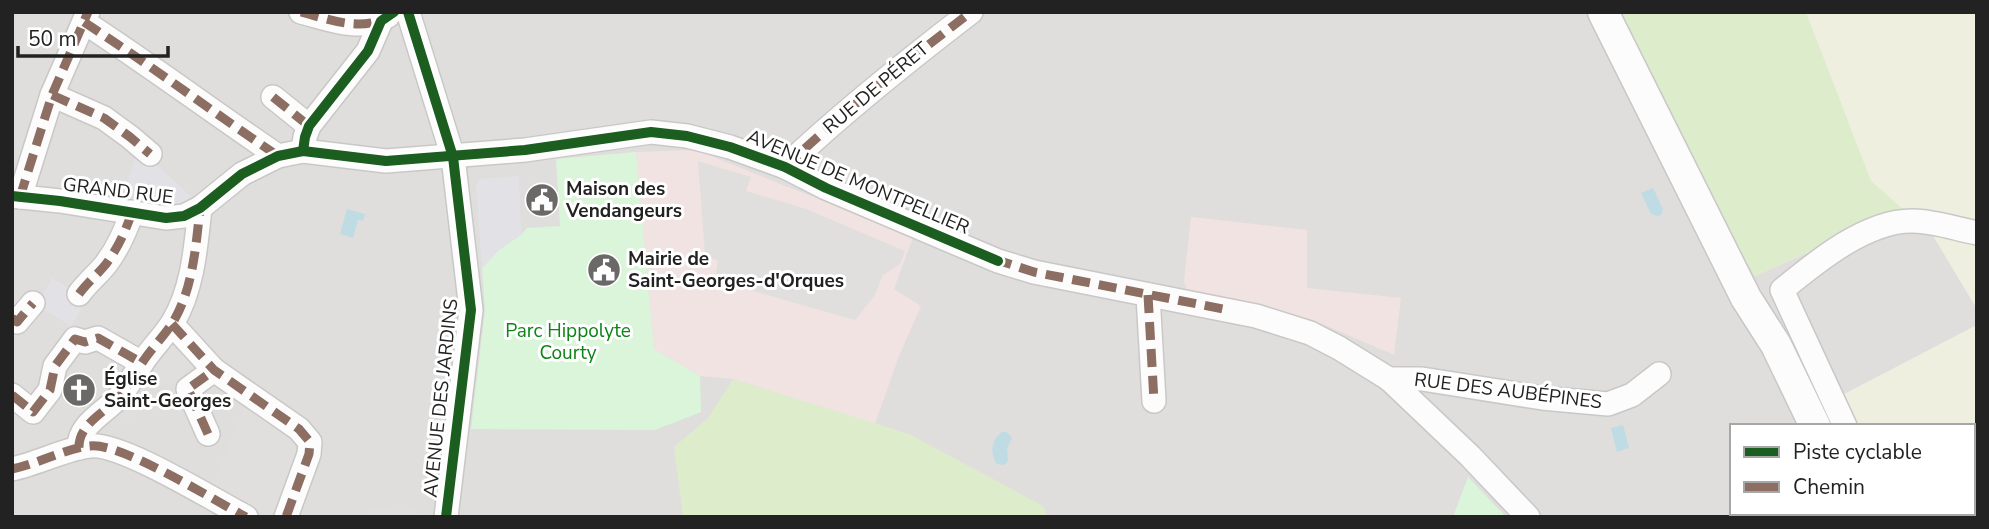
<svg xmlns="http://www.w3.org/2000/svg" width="1989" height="529" font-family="'Nunito Sans',sans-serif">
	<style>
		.residential { fill: #dfdedc }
		.commercial { fill: #f1e3e1 }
		.farmland { fill: #efefdf }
		.grass { fill: #ddeccb }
		.park { fill: #daf5da }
		.parking { fill: #e0dfde }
		.plaza { fill: #e2e1e5 }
		.water { fill: #bfdbe3 }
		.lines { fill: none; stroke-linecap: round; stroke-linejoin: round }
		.minor-casing { stroke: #c9c8c7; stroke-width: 26 }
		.tertiary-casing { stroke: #c9c8c7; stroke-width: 33 }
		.minor { stroke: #fdfcfc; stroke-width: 23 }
		.tertiary { stroke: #fdfcfc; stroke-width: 30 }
		.quiet { stroke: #8d6e63; stroke-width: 9; stroke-dasharray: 18 9; stroke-linecap: butt }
		.cycleway-casing { stroke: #fff; stroke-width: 15 }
		.cycleway { stroke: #1b5e20; stroke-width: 10 }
		.labels { text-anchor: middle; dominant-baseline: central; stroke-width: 6; stroke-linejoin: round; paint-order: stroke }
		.street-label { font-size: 19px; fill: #222; stroke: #fff }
		.poi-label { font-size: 19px; font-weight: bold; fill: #222; stroke: #fff; text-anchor: start }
		.park-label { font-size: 19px; fill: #0c8416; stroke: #fff }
	</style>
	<rect width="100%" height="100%" fill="#f0eeeb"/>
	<polygon class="residential" points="12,12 1619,12 1719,211 1755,276 1889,216 1925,222 1977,309 1977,325 1835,399 1848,426 1732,426 1732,513 1890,513 1891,517 12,517"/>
	<g class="commercial">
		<polygon points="696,150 913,237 894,289 921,306 899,356 875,424 733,379 700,376 654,349 636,152"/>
		<polygon points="1191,217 1307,230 1307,288 1401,298 1394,355 1313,320 1187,291 1184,281"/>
	</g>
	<g class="farmland">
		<polygon points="1806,12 1977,12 1977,309 1925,222 1903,209 1871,181"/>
		<polygon points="1977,325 1977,517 1891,517 1890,513 1973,513 1973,426 1848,426 1835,399"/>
	</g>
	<g class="grass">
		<polygon points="1619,12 1806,12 1871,181 1903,209 1755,276 1719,211"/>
		<polygon points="733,379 909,434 1043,506 1047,517 683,517 674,447 708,418"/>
	</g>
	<g class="park">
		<polygon points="636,152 654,349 700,376 701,412 655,430 471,429 485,310 482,268 499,250 521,235 527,228 560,226 556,159"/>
		<polygon points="1468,477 1506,517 1453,517"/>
	</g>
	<g class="parking">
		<polygon points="698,161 751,177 746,191 806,209 905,251 900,264 883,275 875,295 855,320 715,280 718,261 705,255"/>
		<polygon points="117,177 127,180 126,187 140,189 138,209 64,192 66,183 93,190 94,187 114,191"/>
		<polygon points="171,334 195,355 175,385 160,375 132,418 116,417"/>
		<polygon points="247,402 305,447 279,517 270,517 212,485"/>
		<polygon points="399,501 425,515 434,517 364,517 372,506 395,507"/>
	</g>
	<g class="plaza">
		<polygon points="138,147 195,200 173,210 138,209 140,189 126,187"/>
		<polygon points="519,176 521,235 499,250 482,268 476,185 480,179"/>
		<polygon points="52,278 79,294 74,304 82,309 71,326 33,303 45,290"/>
	</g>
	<g class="water">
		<polygon points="1653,188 1663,209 1661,215 1658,216 1651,214 1641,193"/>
		<polygon points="347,209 365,214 363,221 358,220 353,238 340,234"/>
		<polygon points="1623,425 1629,448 1617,452 1611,428"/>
		<path d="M 1002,432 L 1007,432 L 1012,438 L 1007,448 L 1008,461 L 1004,465 L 997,464 C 990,453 991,440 1002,432 Z"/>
	</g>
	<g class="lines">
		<g class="minor-casing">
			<g id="minor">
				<path d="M 301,12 C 329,19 361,33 388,16"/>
				<polyline points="408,12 453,157 471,310 446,517"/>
				<path d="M 84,22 C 150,65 213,112 278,156"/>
				<polyline points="52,95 104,118 130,137 150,154"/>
				<polyline points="273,97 309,126"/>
				<polyline points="303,151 305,137 309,126 368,51 381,21"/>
				<path d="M 785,167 C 843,112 907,61 971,12"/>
				<polyline points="12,196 60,201 166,218 184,216 200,208 242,174 278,156 303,151 386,161 525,150 651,132 687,136 730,147 785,167 826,188 998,261 1034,272 1256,316 1310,333 1339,348 1389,379 1470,456 1528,517"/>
				<polyline points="20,197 52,95 88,12"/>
				<path d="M 79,294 C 87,283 98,274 106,264 C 118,248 126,230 132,212"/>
				<polyline points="1148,295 1154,401"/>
				<polyline points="12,318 17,322 33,303"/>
				<polyline points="172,324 214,370 299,429 310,442 309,454 286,517"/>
				<polyline points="1389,379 1422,379 1542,398 1608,404 1632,395 1659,374"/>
				<polyline points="12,395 33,412 50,390 55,366 75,339 85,342 98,338 142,363"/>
				<path d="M 1845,426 L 1782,290 C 1816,262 1867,220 1913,221 C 1934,221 1956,229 1977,233"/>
				<polyline points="208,434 188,389 214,370"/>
				<path d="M 79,448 C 78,424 106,412 120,396 C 129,385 136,371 144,360 C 153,347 165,335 173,322 C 193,289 196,245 200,208"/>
				<path d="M 12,469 C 37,464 67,448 90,446 C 121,442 215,501 246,517"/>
				<polyline points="1886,513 1887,517"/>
			</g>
		</g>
		<g class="tertiary-casing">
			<g id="tertiary">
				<polyline points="1603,12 1746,298 1776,345 1815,426"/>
				<polyline points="1856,513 1858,517"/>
			</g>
		</g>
		<use href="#minor" class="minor"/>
		<use href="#tertiary" class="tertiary"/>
		<g class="quiet">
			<path d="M 301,12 C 328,19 355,30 382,20"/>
			<path d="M 84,22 C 150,65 213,112 278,156"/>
			<polyline points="52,95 104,118 130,137 150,154"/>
			<polyline points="273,97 309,126"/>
			<path d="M 785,167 C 843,112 907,61 971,12"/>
			<polyline points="20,197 52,95 88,12"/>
			<polyline points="994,259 1034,272 1228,310"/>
			<path d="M 79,294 C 87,283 98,274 106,264 C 118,248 126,230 132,212"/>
			<polyline points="1148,295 1154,401"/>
			<polyline points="12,318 17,322 33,303"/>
			<polyline points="172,324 214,370 299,429 310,442 309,454 286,517"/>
			<polyline points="12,395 33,412 50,390 55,366 75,339 85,342 98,338 142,363"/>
			<polyline points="208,434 188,389 214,370"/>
			<path d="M 79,448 C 78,424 106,412 120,396 C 129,385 136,371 144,360 C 153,347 165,335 173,322 C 193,289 196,245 200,208"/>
			<path d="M 12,469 C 37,464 67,448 90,446 C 121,442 215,501 246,517"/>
		</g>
		<g class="cycleway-casing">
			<g id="cycleway">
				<polyline points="408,12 453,157 471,310 446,517"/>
				<polyline points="303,151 305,137 309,126 368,51 381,21 394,12"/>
				<polyline points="12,196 60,201 166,218 184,216 200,208 242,174 278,156 303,151 386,161 525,150 651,132 687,136 730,147 785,167 826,188 998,261"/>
			</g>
		</g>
		<use href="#cycleway" class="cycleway"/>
	</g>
	<defs>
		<g id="civic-disc" transform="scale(1.75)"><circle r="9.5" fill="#6a6968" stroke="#fff"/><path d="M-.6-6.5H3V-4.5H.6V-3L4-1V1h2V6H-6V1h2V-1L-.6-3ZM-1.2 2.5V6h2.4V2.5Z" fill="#fff"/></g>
		<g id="church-disc" transform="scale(1.75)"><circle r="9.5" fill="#6a6968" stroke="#fff"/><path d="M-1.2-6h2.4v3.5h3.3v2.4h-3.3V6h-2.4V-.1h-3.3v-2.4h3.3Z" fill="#fff"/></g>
	</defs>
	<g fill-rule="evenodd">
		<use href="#civic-disc" x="542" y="200"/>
		<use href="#civic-disc" x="604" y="270"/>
		<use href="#church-disc" x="79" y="390"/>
	</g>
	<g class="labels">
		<g class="street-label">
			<text transform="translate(876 88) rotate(-40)">RUE DE PÉRET</text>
			<text transform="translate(858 182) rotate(23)">AVENUE DE MONTPELLIER</text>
			<text transform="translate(118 191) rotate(7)">GRAND RUE</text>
			<text transform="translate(1508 391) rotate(7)">RUE DES AUBÉPINES</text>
			<text transform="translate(441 398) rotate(-84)">AVENUE DES JARDINS</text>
		</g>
		<g class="poi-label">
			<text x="566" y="189">Maison des<tspan x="566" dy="22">Vendangeurs</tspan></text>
			<text x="628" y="259">Mairie de<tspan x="628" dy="22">Saint-Georges-d'Orques</tspan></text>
			<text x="104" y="379">Église<tspan x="104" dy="22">Saint-Georges</tspan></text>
		</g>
		<g class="park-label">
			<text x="568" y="331">Parc Hippolyte<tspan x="568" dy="22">Courty</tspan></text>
		</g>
	</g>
	<rect width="1989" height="529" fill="none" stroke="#222222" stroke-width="28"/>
	<rect x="1730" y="424" width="245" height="91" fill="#ffffff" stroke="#a7a7a7" stroke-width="2"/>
	<rect x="1744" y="447" width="35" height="10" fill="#1b5e20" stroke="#a7a7a7" stroke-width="2"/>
	<text x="1793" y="459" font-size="21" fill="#222222">Piste cyclable</text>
	<rect x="1744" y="482" width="35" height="10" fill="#8d6e63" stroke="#a7a7a7" stroke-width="2"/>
	<text x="1793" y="494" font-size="21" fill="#222222">Chemin</text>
	<path d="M18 46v10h150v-10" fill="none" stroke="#222222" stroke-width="3.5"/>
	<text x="28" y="46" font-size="21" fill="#222222" stroke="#ffffff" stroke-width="5" paint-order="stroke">50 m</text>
</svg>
